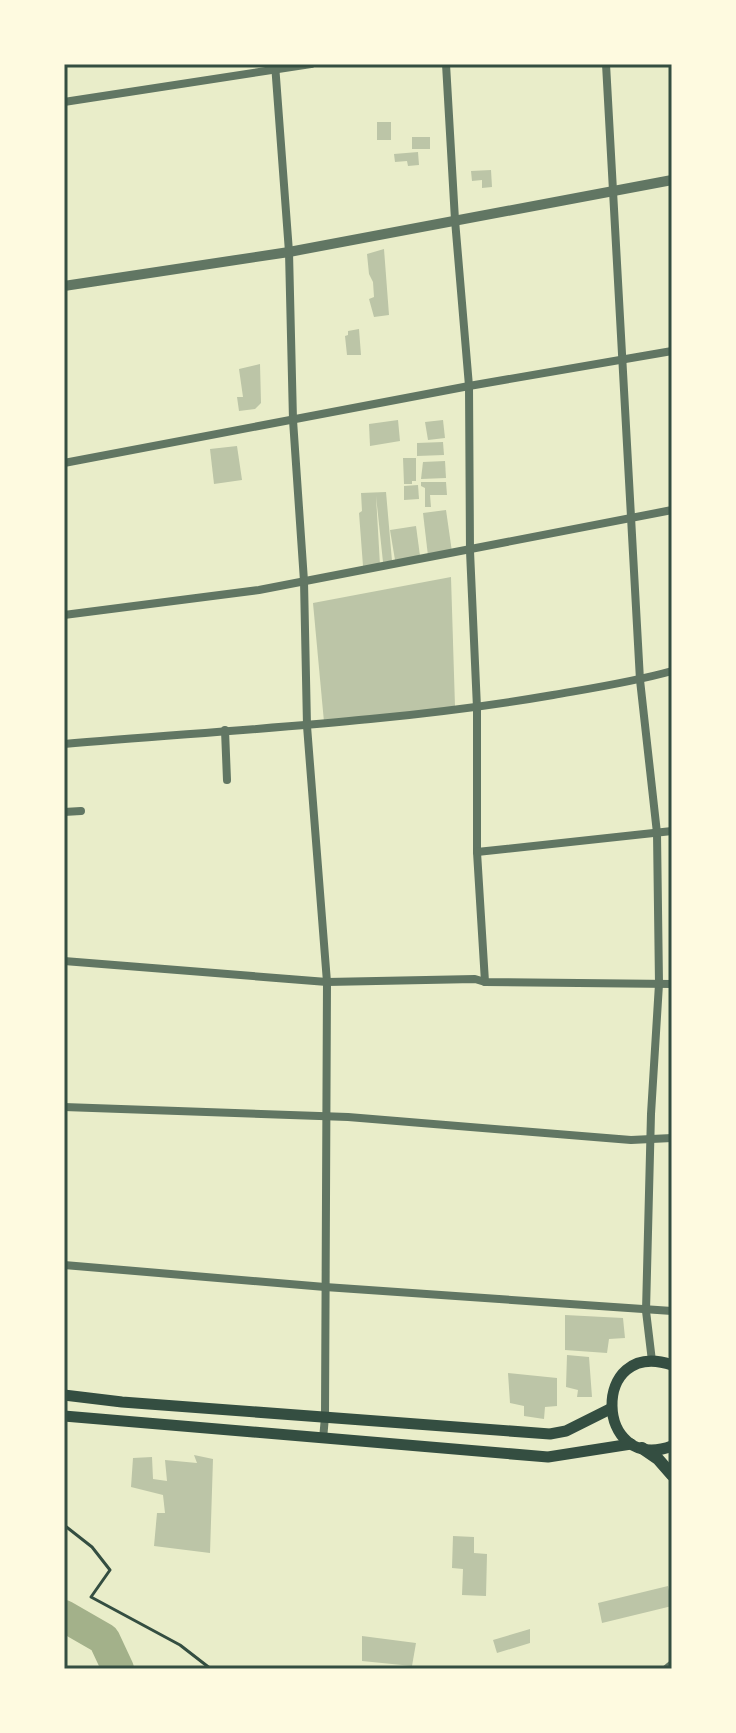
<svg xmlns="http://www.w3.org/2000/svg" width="736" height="1733" font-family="Georgia,serif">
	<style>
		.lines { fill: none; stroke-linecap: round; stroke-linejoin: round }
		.river { stroke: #a3b18a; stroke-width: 32 }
		.building { fill: #bcc5a7 }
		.path { stroke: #344e41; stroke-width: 3 }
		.minor { stroke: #617663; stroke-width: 8 }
		.tertiary { stroke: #617663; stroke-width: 10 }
		.secondary { stroke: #344e41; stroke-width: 11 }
		.primary { stroke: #344e41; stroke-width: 12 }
		.neatline { fill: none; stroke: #344e41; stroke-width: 3 }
	</style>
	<rect width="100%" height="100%" fill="#e9edc9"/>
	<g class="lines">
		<polyline class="river" points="64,1616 104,1639 118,1669"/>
	</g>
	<g class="building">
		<rect x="377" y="122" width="14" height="18"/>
		<rect x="412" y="137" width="18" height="12"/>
		<polygon points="418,152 419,165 408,166 407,161 395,162 394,154"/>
		<polygon points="491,170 492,187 482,188 482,180 472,181 471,171"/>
		<polygon points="384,249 389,315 374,317 369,299 374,297 373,282 369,274 367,254"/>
		<polygon points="359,329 361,355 347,355 345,336 348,335 348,331"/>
		<polygon points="260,364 261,403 255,409 239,411 237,397 243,397 239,369"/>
		<polygon points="398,420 400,441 370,446 369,424"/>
		<polygon points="443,420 445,438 428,440 425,422"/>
		<polygon points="443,442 444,455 417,456 417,443"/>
		<polygon points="237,446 242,480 214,484 210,449"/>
		<polygon points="403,458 416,458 416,481 412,481 412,484 404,484"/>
		<polygon points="445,461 446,478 421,479 423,462"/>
		<polygon points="421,482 446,482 447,495 430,495 431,507 425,507 425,488 421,486"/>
		<polygon points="418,485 419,499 404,500 404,486"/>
		<polygon points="386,492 392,561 383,562 376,496 380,565 363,566 359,513 362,511 361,493"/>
		<polygon points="446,510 452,552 428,556 423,513"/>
		<polygon points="416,526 420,556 395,560 390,530"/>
		<polygon points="451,577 455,707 324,722 313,603"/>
		<polygon points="565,1315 623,1318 625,1338 609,1339 607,1353 565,1350"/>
		<polygon points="567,1355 589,1357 592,1397 577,1397 578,1390 566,1387"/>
		<polygon points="508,1373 557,1378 557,1406 545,1407 544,1419 524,1416 524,1406 510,1403"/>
		<polygon points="194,1455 213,1459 210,1553 154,1546 157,1513 165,1513 163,1495 131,1487 133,1458 152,1457 153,1479 167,1481 165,1460 197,1463"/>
		<polygon points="453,1536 474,1537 474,1553 487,1554 486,1596 462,1595 463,1569 452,1568"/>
		<polygon points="668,1586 672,1606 602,1623 598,1603"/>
		<polygon points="530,1629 530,1643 497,1653 493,1640"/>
		<polygon points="362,1636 416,1643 412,1666 362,1661"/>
	</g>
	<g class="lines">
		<polyline class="path" points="64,1525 92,1547 110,1570 91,1597 180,1645 211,1669"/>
		<g class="minor">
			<polyline points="275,64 289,252 293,420 304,581 307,726 327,982 325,1417 323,1439"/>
			<polyline points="446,64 455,220 469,386 470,551 477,708 477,852 485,982"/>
			<polyline points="606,64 640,680 657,833 659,984 651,1114 646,1311 652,1361"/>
			<polyline points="64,102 311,64"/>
			<polyline points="64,463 469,386 672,351"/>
			<polyline points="64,615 259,590 672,510"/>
			<polyline points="225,730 227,780"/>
			<path d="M 64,744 C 227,730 391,723 553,695 C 593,688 633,682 672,671"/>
			<polyline points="64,812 81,811"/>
			<polyline points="477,852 672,831"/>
			<polyline points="64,961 327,982 475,979 485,982 672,984"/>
			<polyline points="64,1107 348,1117 631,1140 672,1138"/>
			<polyline points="64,1265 325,1287 672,1311"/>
			<polyline points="666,1669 672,1664"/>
		</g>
		<polyline class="tertiary" points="64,286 289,252 672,180"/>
		<g class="secondary">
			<path d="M 672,1365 C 590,1337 594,1475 672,1446"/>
			<polyline points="64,1395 122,1402 550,1434 566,1431 610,1409"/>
			<polyline points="64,1416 548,1457 631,1444"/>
		</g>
		<polyline class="primary" points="642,1448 658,1459 672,1475"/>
	</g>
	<rect width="736" height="1733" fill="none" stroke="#fefae0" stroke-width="132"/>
	<rect x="66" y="66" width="604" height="1601" class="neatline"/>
</svg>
